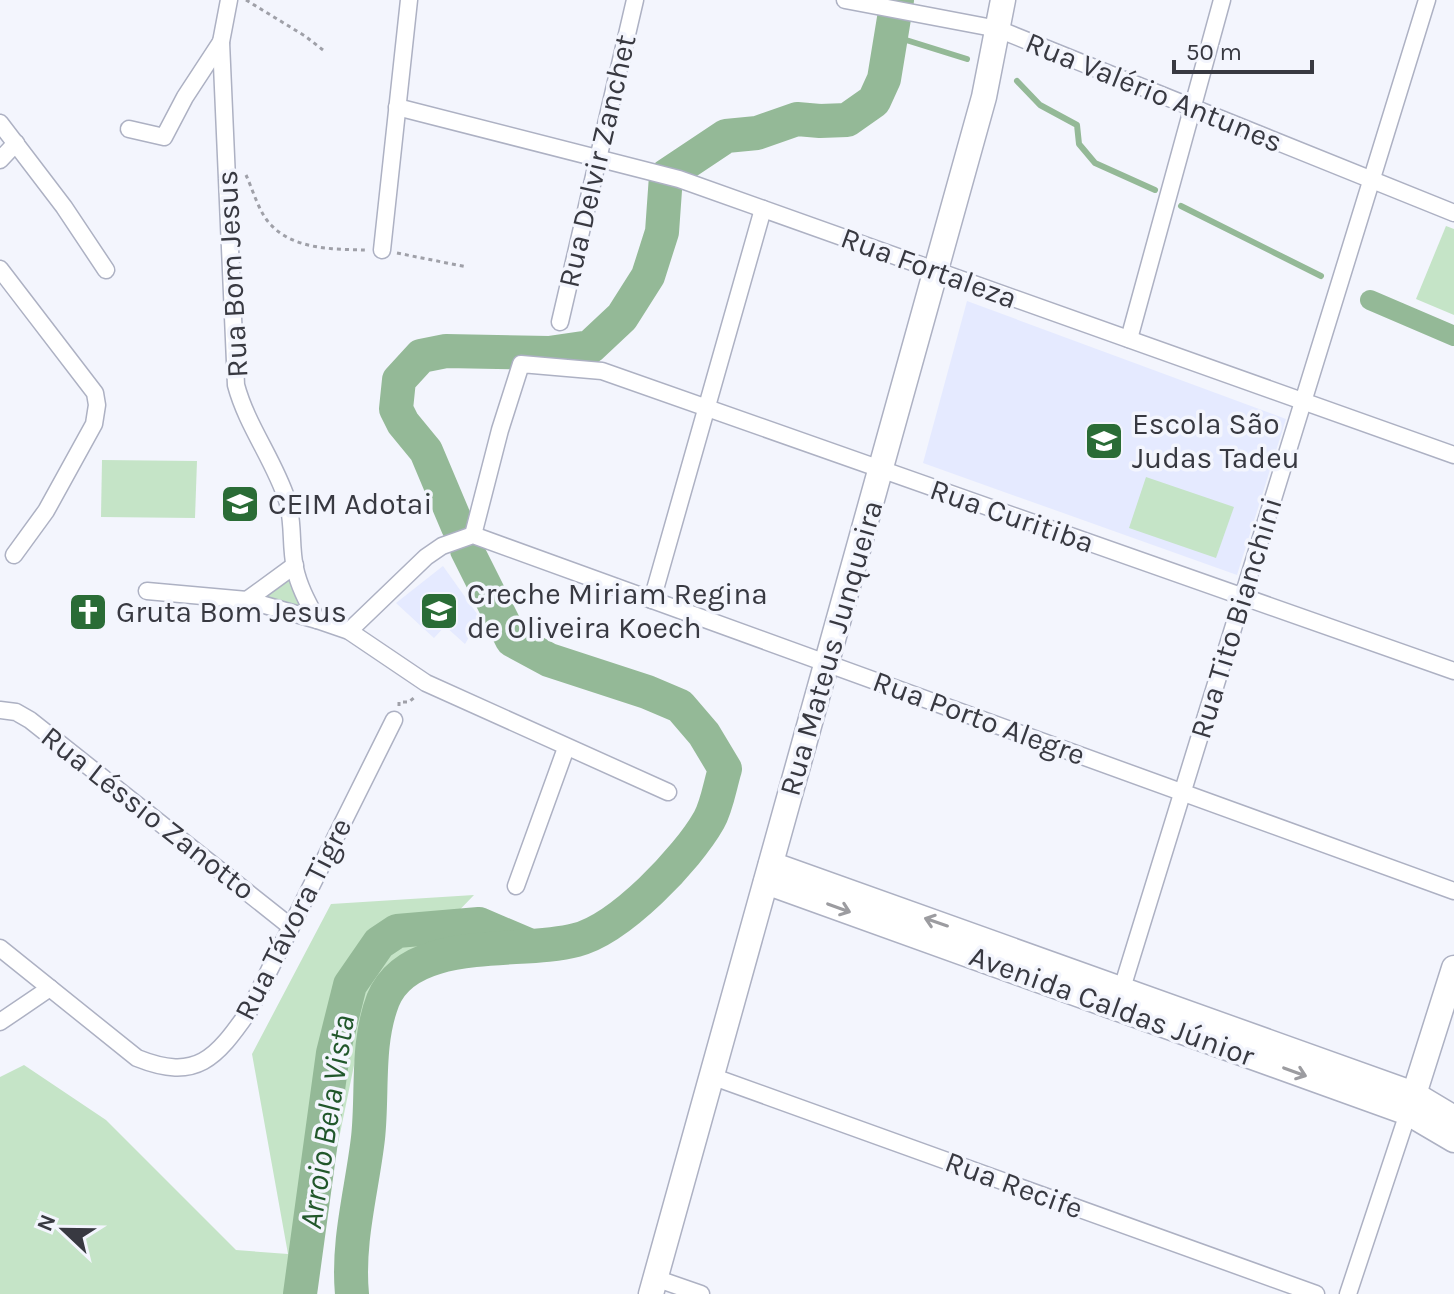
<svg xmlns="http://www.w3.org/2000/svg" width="1454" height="1294" font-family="Karla,sans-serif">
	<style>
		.built { fill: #e5eaff }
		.green { fill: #c5e4c7 }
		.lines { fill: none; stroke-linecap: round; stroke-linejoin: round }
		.stream { stroke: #94b997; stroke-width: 6 }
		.canal { stroke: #94b997; stroke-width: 20 }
		.river { stroke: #94b997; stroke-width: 34 }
		.street-casing { stroke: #adb1c3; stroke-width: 19 }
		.secondary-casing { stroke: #adb1c3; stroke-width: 27 }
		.path { stroke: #9fa0a8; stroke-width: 3; stroke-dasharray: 4 4; stroke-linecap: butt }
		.street { stroke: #fff; stroke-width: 16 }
		.secondary { stroke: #fff; stroke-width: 24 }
		.oneway { stroke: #9c9ca0 }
		.labels { text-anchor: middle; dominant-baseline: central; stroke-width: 7; stroke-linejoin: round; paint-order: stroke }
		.street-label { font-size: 30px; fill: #383941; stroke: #f3f5fd }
		.poi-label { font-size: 30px; fill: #383941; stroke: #f3f5fd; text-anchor: start }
		.water-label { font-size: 32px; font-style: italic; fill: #21572b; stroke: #f3f5fd }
	</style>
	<rect width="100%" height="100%" fill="#f3f5fd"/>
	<g class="built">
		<polygon points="967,301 1286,419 1237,575 923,463"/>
		<polygon points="443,566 480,618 465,644 445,626 434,638 396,603"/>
	</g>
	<g class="green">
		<polygon points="1446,226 1454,229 1454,315 1416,299"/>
		<polygon points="102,460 197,461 195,518 101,517"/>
		<polygon points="1146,477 1234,507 1216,558 1129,528"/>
		<polygon points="291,575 303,612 260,600"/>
		<polygon points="474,895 366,1007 307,1294 0,1294 0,1077 24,1065 106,1120 236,1250 288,1254 252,1054 331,904"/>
	</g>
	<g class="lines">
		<g class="stream">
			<polyline points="890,35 967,59"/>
			<polyline points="1017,81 1040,105 1077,125 1079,144 1095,163 1155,190"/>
			<polyline points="1181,206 1321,276"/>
		</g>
		<polyline class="canal" points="1370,300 1454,336"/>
		<g class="river">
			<polyline points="458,527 426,451 403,423 396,409 399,380 421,356 446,351 549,353 590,347 622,317 648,276 662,232 666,176 726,136 757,133 797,119 820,121 847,120 874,101 884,79 897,0"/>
			<polyline points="300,1294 333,1053 350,985 379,943 397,931 479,924 526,944"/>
			<path d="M 352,1294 C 347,1241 362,1190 368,1138 C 373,1092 366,1044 383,1000 C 410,934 521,955 576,940 C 620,929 687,859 709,820 C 717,806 720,785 725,769 L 704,734 L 680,706 L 647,692 L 549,660 L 512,640 L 467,550"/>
		</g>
		<g class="street-casing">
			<g id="street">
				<path d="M 229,0 L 221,42 L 236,385 C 247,426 274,460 287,500 C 294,522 290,545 295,568 C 299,587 308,603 317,620 L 349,631 L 426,683 L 668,792"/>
				<polyline points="845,0 998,29 1454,213"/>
				<polyline points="397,107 679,179 1454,455"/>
				<polyline points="0,123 64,207 106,270"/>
				<polyline points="129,129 164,137 185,97 221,42"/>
				<polyline points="0,160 16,143"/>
				<polyline points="382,250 409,0"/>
				<polyline points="0,269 95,393 97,405 94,424 46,511 14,555"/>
				<polyline points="560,322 635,0"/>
				<polyline points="1129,339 1222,0"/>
				<polyline points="473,535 500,430 521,364 602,371 1454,671"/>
				<polyline points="147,591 247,600 317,620"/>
				<polyline points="247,600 295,565"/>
				<polyline points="652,600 763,209"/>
				<polyline points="349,631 426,557 442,546 473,535 1454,891"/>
				<polyline points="0,710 16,712 30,720 291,927"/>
				<polyline points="516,886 566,748"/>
				<path d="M 0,948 L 137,1058 C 197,1082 216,1058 249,1011 L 394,720"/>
				<polyline points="1119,998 1427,0"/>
				<polyline points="0,1022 50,988"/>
				<polyline points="711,1076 1316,1294"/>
				<polyline points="655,1278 701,1294"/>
				<polyline points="1348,1294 1408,1113"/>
			</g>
		</g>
		<g class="secondary-casing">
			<g id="secondary">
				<polyline points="771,864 1414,1094 1454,1118"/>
				<polyline points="766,882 1408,1113 1454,1140"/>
				<polyline points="1410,1107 1454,968"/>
				<polyline points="651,1294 984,97 1003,0"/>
			</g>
		</g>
		<g class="path">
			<polyline points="246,0 305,36 323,50"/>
			<path d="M 246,175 C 253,190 259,213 271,225 C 295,250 333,249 365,250"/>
			<polyline points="397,253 467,267"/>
			<polyline points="399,706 399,702 409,702 416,696"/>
		</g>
		<use href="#street" class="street"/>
		<use href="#secondary" class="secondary"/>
	</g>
	<defs><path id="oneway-shaft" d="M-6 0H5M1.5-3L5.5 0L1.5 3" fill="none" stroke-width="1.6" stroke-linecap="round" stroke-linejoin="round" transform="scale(2)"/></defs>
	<g class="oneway">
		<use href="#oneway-shaft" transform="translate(839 908) rotate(20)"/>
		<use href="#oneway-shaft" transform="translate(936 922) rotate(-161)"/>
		<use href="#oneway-shaft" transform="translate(1295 1072) rotate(20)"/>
	</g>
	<defs>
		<g id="school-square" transform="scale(2)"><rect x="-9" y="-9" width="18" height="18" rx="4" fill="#2a6c36" stroke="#f3f5fd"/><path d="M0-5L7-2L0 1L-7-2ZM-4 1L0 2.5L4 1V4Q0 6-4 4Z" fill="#fff"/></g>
		<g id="church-square" transform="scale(2)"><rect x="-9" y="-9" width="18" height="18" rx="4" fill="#2a6c36" stroke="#f3f5fd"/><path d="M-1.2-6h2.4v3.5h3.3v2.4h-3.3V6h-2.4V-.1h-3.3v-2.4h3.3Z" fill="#fff"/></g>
	</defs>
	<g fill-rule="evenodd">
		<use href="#school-square" x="1104" y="441"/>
		<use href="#school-square" x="240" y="504"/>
		<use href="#school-square" x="439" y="611"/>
		<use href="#church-square" x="88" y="612"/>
	</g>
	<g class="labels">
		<g class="street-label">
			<text transform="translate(1154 92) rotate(22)">Rua Valério Antunes</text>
			<text transform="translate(597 161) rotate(-77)">Rua Delvir Zanchet</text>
			<text transform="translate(929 268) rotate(20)">Rua Fortaleza</text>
			<text transform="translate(232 274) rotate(-93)">Rua Bom Jesus</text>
			<text transform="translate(1012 516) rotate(19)">Rua Curitiba</text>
			<text transform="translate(1236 618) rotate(-73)">Rua Tito Bianchini</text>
			<text transform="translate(831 648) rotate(-74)">Rua Mateus Junqueira</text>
			<text transform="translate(979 718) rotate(20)">Rua Porto Alegre</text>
			<text transform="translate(148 813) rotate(38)">Rua Léssio Zanotto</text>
			<text transform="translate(293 919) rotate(-63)">Rua Távora Tigre</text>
			<text transform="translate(1112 1006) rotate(20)">Avenida Caldas Júnior</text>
			<text transform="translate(1014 1185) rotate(20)">Rua Recife</text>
		</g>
		<g class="poi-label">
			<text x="1132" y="424">Escola São<tspan x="1132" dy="34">Judas Tadeu</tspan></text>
			<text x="268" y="504">CEIM Adotai</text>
			<text x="467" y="594">Creche Miriam Regina<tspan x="467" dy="34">de Oliveira Koech</tspan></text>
			<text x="116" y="612">Gruta Bom Jesus</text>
		</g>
		<g class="water-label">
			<text transform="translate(327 1122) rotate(-81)">Arroio Bela Vista</text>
		</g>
	</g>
	<g transform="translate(64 1230) rotate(292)" stroke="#f3f5fd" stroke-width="6" paint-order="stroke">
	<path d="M0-6L14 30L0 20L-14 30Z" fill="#383941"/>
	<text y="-12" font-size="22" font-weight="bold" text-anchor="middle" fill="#383941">N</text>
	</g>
	<path d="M1174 60v12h138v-12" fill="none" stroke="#383941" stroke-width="4"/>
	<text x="1186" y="60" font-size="24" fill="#383941" stroke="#f3f5fd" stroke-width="6" paint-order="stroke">50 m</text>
</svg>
